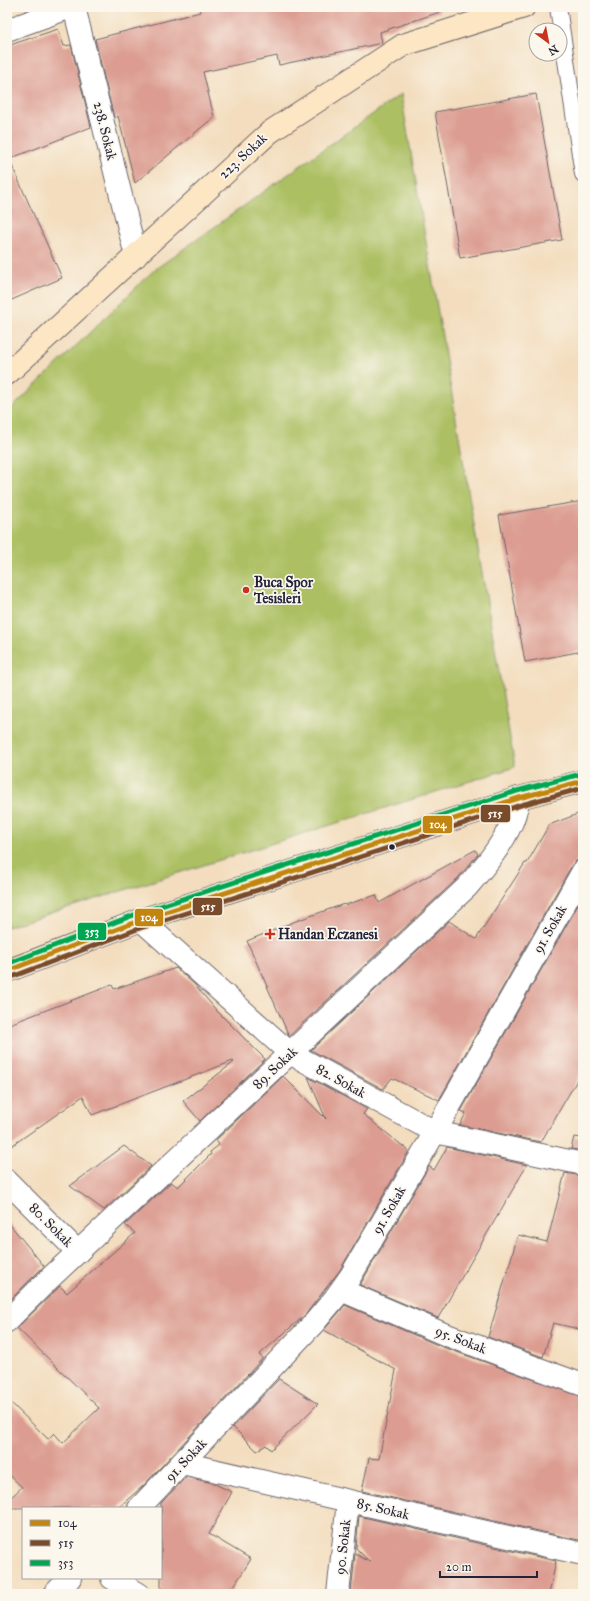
<svg xmlns="http://www.w3.org/2000/svg" width="590" height="1601" font-family="'IM FELL Great Primer',serif">
	<style>
		.green { fill: #acc064; stroke: #677150 }
		.building { fill: #dc9c91 }
		.lines { fill: none; stroke-linecap: round; stroke-linejoin: round }
		.lane-casing { stroke: #6b6369; stroke-width: 18 }
		.street-casing { stroke: #6b6369; stroke-width: 24 }
		.secondary-casing { stroke: #6b6369; stroke-width: 24 }
		.primary-casing { stroke: #6b6369; stroke-width: 24 }
		.lane { stroke: #fff; stroke-width: 16 }
		.street { stroke: #fff; stroke-width: 22 }
		.secondary { stroke: #fce6c4; stroke-width: 22 }
		.primary { stroke: #f7c06c; stroke-width: 22 }
		.bus-1-casing { stroke: #fbf7ec; stroke-width: 8 }
		.bus-2-casing { stroke: #fbf7ec; stroke-width: 8 }
		.bus-3-casing { stroke: #fbf7ec; stroke-width: 8 }
		.bus-1 { stroke: #c2850f; stroke-width: 5 }
		.bus-2 { stroke: #7a4b2a; stroke-width: 5 }
		.bus-3 { stroke: #00a651; stroke-width: 5 }
		.poi-dot { fill: #c8321e; stroke: #fbf7ec; stroke-width: 1.5 }
		.bus-dot { fill: #22223b; stroke: #fbf7ec; stroke-width: 1.5 }
		.labels { text-anchor: middle; dominant-baseline: central; stroke-width: 3.5; stroke-linejoin: round; paint-order: stroke }
		.street-label { font-size: 14px; fill: #22223b; stroke: #fbf7ec }
		.poi-label { font-size: 14px; font-weight: bold; fill: #22223b; stroke: #fbf7ec; text-anchor: start }
		.line-badge { stroke: #fbf7ec; stroke-width: 1.5 }
		.badge-label { font-size: 11px; text-anchor: middle; font-weight: bold; fill: #fff }
	</style>
	<rect width="100%" height="100%" fill="#fbf7ec"/>
	<filter id="ink" filterUnits="userSpaceOnUse"><feTurbulence type="fractalNoise" baseFrequency=".025" numOctaves="2"/><feDisplacementMap in="SourceGraphic" scale="8" xChannelSelector="R" yChannelSelector="G"/><feConvolveMatrix kernelMatrix="1 2 1 2 8 2 1 2 1" color-interpolation-filters="sRGB"/></filter>
	<filter id="wash" filterUnits="userSpaceOnUse"><feTurbulence type="fractalNoise" baseFrequency=".012" numOctaves="4" result="noise"/><feDisplacementMap in="SourceGraphic" scale="16" xChannelSelector="R" yChannelSelector="G"/><feGaussianBlur stdDeviation="0.9" result="paint"/><feColorMatrix in="noise" values="0 0 0 0 0 0 0 0 0 0 0 0 0 0 0 0 0 1.4 0 .05"/><feComposite in="paint" operator="in"/></filter>
	<g filter="url(#wash)">
		<rect width="100%" height="100%" fill="#f3ddbe"/>
		<polygon class="green" points="401,94 515,767 7,927 7,413 154,270"/>
		<g id="blocks">
			<g class="building">
				<polygon points="199,7 439,7 440,12 380,32 382,43 279,65 277,56 203,72 214,117 135,183 118,116 114,118 95,39 200,12"/>
				<polygon points="58,29 64,46 71,45 91,127 9,159 62,278 7,302 7,46"/>
				<polygon points="536,94 562,240 460,258 435,112"/>
				<polygon points="583,501 583,651 525,662 499,515"/>
				<polygon points="583,812 583,859 577,860 572,865 439,1100 392,1078 383,1089 311,1050 449,921 476,939 525,863 527,863 549,825"/>
				<polygon points="475,850 478,854 458,878 289,1036 247,941 296,921 344,904 345,905 376,895 379,903"/>
				<polygon points="583,896 583,1070 541,1142 460,1125 466,1113 461,1111"/>
				<polygon points="176,968 195,985 217,1011 265,1059 200,1121 183,1101 234,1062 233,1061 92,1115 83,1096 7,1149 7,1025 112,985 114,989"/>
				<polygon points="283,1076 326,1119 308,1077 367,1109 363,1114 409,1151 340,1270 305,1315 259,1355 263,1358 144,1485 118,1508 7,1508 7,1501 22,1487 7,1473 7,1399 48,1439 54,1433 63,1443 99,1408 17,1328 60,1286 67,1293 135,1233 125,1225 171,1182 178,1187 211,1154 210,1152 219,1145 216,1140"/>
				<polygon points="574,1137 583,1138 583,1151 571,1149"/>
				<polygon points="124,1146 151,1166 104,1210 70,1186"/>
				<polygon points="447,1147 527,1165 438,1318 360,1285 429,1166 434,1170"/>
				<polygon points="565,1173 583,1176 583,1330 553,1323 543,1357 488,1337 518,1235 547,1242"/>
				<polygon points="7,1221 44,1266 7,1303"/>
				<polygon points="345,1305 440,1346 583,1397 583,1541 362,1491 369,1458 379,1459 396,1370 324,1330"/>
				<polygon points="279,1379 318,1404 271,1450 266,1445 257,1451 233,1427"/>
				<polygon points="186,1477 213,1483 232,1492 209,1534 251,1559 229,1594 161,1594 161,1503"/>
				<polygon points="359,1516 556,1561 549,1594 351,1594 355,1554 370,1562 356,1548"/>
			</g>
		</g>
	</g>
	<g filter="url(#ink)">
		<use href="#blocks" fill-opacity="0" stroke="#6b6369" stroke-width="1"/>
		<g class="lines">
			<g class="lane-casing">
				<polyline id="lane" points="558,7 583,174"/>
			</g>
			<g class="street-casing">
				<g id="street">
					<polyline points="74,7 136,256"/>
					<polyline points="7,30 71,7"/>
					<polyline points="141,920 290,1053 435,1132 583,1164"/>
					<polyline points="7,1181 78,1252"/>
					<polyline points="341,1290 444,1334 583,1385"/>
					<path d="M 7,1321 L 49,1279 L 467,887 C 484,867 502,846 512,822 C 515,815 517,806 519,798"/>
					<polyline points="182,1463 583,1554"/>
					<polyline points="139,1508 314,1323 335,1298 350,1277 435,1132 583,871"/>
					<polyline points="112,1578 139,1594"/>
					<polyline points="54,1594 70,1578"/>
					<polyline points="338,1594 348,1501"/>
				</g>
			</g>
			<g class="secondary-casing">
				<polyline id="secondary" points="7,374 270,132 403,45 524,7"/>
			</g>
			<g class="primary-casing">
				<polyline id="primary" points="7,971 141,920 519,798 583,781"/>
			</g>
			<use href="#lane" class="lane"/>
			<use href="#street" class="street"/>
			<use href="#secondary" class="secondary"/>
			<use href="#primary" class="primary"/>
			<g class="bus-1-casing">
				<polyline id="bus-1" points="7,971 141,920 519,798 583,781"/>
			</g>
			<g class="bus-2-casing">
				<polyline id="bus-2" points="9,978 143,927 521,805 583,788"/>
			</g>
			<g class="bus-3-casing">
				<polyline id="bus-3" points="7,964 139,913 517,791 581,774"/>
			</g>
			<use href="#bus-1" class="bus-1"/>
			<use href="#bus-2" class="bus-2"/>
			<use href="#bus-3" class="bus-3"/>
		</g>
	</g>
	<g class="poi-dot">
		<circle cx="246" cy="590" r="4"/>
		<path d="M268 928h4v4h4v4h-4v4h-4v-4h-4v-4h4z"/>
	</g>
	<circle class="bus-dot" cx="392" cy="847" r="3.5"/>
	<g class="labels">
		<g class="street-label">
			<text transform="translate(105 131) rotate(76)">238. Sokak</text>
			<text transform="translate(243 156) rotate(-43)">223. Sokak</text>
			<text transform="translate(550 929) rotate(-60)">91. Sokak</text>
			<text transform="translate(275 1068) rotate(-43)">89. Sokak</text>
			<text transform="translate(341 1081) rotate(29)">82. Sokak</text>
			<text transform="translate(389 1210) rotate(-60)">91. Sokak</text>
			<text transform="translate(51 1225) rotate(45)">80. Sokak</text>
			<text transform="translate(461 1340) rotate(21)">95. Sokak</text>
			<text transform="translate(186 1460) rotate(-47)">91. Sokak</text>
			<text transform="translate(383 1509) rotate(13)">85. Sokak</text>
			<text transform="translate(343 1547) rotate(-84)">90. Sokak</text>
		</g>
		<g class="poi-label">
			<text x="254" y="582">Buca Spor<tspan x="254" dy="16">Tesisleri</tspan></text>
			<text x="278" y="934">Handan Eczanesi</text>
		</g>
	</g>
	<g class="line-badge">
		<rect x="480" y="804" width="31" height="19" rx="4" fill="#7a4b2a"/>
		<rect x="422" y="815" width="31" height="19" rx="4" fill="#c2850f"/>
		<rect x="192" y="897" width="31" height="19" rx="4" fill="#7a4b2a"/>
		<rect x="134" y="908" width="30" height="19" rx="4" fill="#c2850f"/>
		<rect x="77" y="922" width="30" height="19" rx="4" fill="#00a651"/>
	</g>
	<g class="badge-label">
		<text x="495" y="817">515</text>
		<text x="438" y="828">104</text>
		<text x="208" y="910">515</text>
		<text x="149" y="921">104</text>
		<text x="92" y="935">353</text>
	</g>
	<rect width="590" height="1601" fill="none" stroke="#fbf7ec" stroke-width="24"/>
	<rect x="22" y="1507" width="140" height="72" fill="#fbf7ec" stroke="#a4a2a5"/>
	<rect x="30" y="1520" width="20" height="6" fill="#c2850f" stroke="#a4a2a5"/>
	<text x="58" y="1527" font-size="12" fill="#22223b">104</text>
	<rect x="30" y="1540" width="20" height="6" fill="#7a4b2a" stroke="#a4a2a5"/>
	<text x="58" y="1547" font-size="12" fill="#22223b">515</text>
	<rect x="30" y="1560" width="20" height="6" fill="#00a651" stroke="#a4a2a5"/>
	<text x="58" y="1567" font-size="12" fill="#22223b">353</text>
	<g transform="translate(548 42) rotate(148)"><circle r="19" fill="#fbf7ec" stroke="#a4a2a5"/>
	<path d="M0-3L7 15L0 10L-7 15Z" fill="#c8321e"/>
	<text y="-6" font-size="11" font-weight="bold" text-anchor="middle" fill="#22223b">N</text>
	</g>
	<path d="M440 1571v6h97v-6" fill="none" stroke="#22223b" stroke-width="2"/>
	<text x="446" y="1571" font-size="12" fill="#22223b" stroke="#fbf7ec" stroke-width="3" paint-order="stroke">20 m</text>
</svg>
